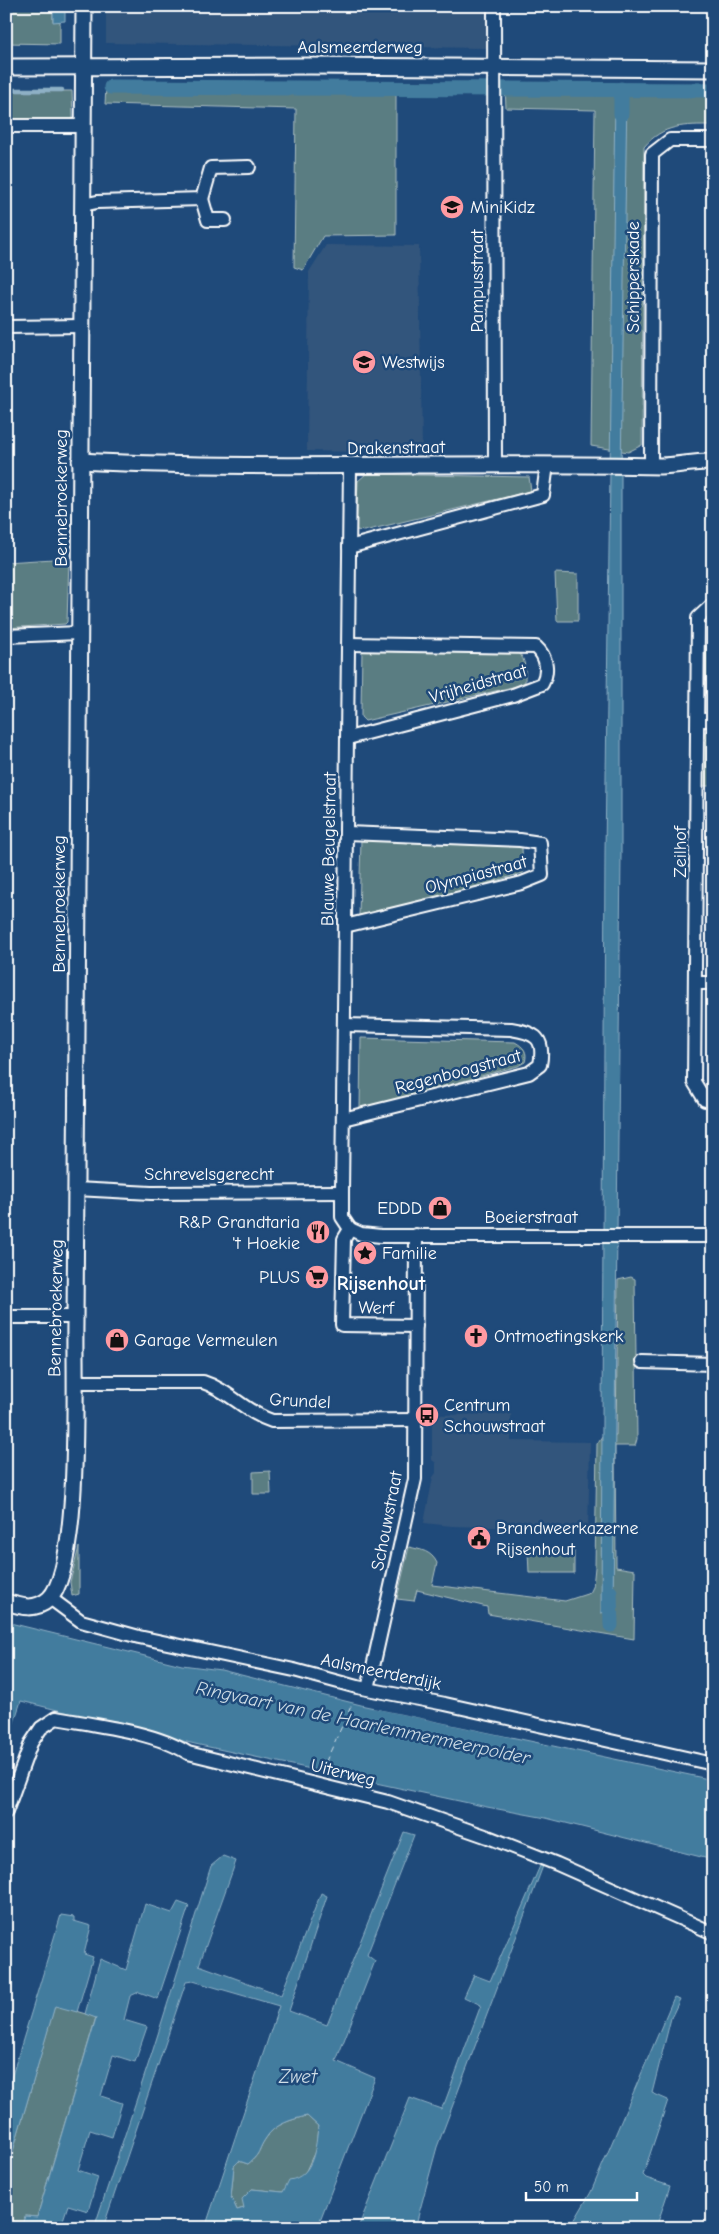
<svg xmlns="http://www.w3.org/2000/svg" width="719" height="2234" font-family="'Comic Neue',sans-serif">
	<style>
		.built { fill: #33557c }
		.green { fill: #5a7d82; stroke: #acbec0 }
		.water { fill: #437c9e; stroke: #8eb0c5; fill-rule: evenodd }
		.pier { fill: #1f4a7a }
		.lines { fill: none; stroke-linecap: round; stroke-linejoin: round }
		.stream { stroke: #8eb0c5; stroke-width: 4.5 }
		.canal { stroke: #437c9e; stroke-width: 15 }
		.ferry { stroke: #d0dee7; stroke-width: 1; stroke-dasharray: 6 5; stroke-linecap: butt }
		.minor-casing { stroke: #fff; stroke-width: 16 }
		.tertiary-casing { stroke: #fff; stroke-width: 19 }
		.minor { stroke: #1f4a7a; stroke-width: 12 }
		.tertiary { stroke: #1f4a7a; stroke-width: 15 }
		.labels { text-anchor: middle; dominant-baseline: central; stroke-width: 5; stroke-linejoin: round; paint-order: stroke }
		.street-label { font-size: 18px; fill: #fff; stroke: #1f4a7a }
		.poi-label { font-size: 18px; fill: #fff; stroke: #1f4a7a; text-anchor: start }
		.water-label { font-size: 19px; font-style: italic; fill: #d0dee7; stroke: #1f4a7a }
		.quarter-label { font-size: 20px; font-weight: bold; fill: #fff; stroke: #1f4a7a }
	</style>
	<rect width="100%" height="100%" fill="#1f4a7a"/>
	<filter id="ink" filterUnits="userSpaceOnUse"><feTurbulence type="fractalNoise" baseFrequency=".02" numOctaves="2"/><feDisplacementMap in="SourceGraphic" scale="10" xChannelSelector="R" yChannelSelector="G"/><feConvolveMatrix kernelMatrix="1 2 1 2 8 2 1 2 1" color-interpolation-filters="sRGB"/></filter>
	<g filter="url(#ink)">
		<g class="built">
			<polygon points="106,6 487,6 487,48 106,43"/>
			<polygon points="326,245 419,246 422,453 307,451 309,272"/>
			<polygon points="511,1414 511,1441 590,1442 588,1529 452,1526 424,1523 433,1477 436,1473 436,1463 432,1460 432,1415"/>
		</g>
		<g class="green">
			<polygon points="6,6 53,6 53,21 60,21 60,44 6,43"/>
			<polygon points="106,87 396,89 396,235 323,236 303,270 294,267 296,109 105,104"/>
			<path d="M 505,88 L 713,90 L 713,125 C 685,125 663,124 644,147 L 642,445 L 628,452 L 591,446 L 595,110 L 506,108 Z"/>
			<polygon points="6,91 72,91 73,118 67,120 6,119"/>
			<polygon points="366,474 529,477 531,491 364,531 356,530 358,481"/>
			<polygon points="69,558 67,622 65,624 6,628 6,562"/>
			<polygon points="555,573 578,574 578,621 557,621"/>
			<polygon points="713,644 713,714 705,714 706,645"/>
			<path d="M 362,650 L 518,652 C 527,661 525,670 525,682 L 517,686 L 365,721 L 361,717 L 361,710 Z"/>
			<polygon points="713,726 713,786 703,786 703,734"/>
			<polygon points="361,839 516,843 522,848 523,873 447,895 359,916"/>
			<path d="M 361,1038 L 515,1042 C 524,1047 528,1052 525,1062 L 518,1066 L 360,1109 Z"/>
			<path d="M 631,1277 L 635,1279 L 637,1439 L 635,1446 L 615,1446 L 616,1567 L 635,1570 L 634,1639 L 488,1614 L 487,1607 L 417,1590 L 414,1601 L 397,1599 L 409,1547 C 422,1550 431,1551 437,1563 L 432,1585 L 565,1601 L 590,1593 L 593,1587 L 595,1567 L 597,1444 L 602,1436 L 616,1435 L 618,1280 Z"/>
			<polygon points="270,1471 271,1494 253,1494 253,1472"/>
			<polygon points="79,1547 79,1594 72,1596 70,1582"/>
			<polygon points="574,1550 574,1573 529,1573 528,1551"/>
			<polygon points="55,2005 96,2017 37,2217 26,2216 21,2228 6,2228 6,2175"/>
			<path d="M 307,2116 L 318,2126 L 316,2149 L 305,2173 L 283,2192 L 252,2189 L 244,2208 L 237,2210 L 231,2197 L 234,2166 L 239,2161 L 248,2164 C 262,2152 257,2151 266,2138 C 274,2124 293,2119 307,2116 Z"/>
		</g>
		<g class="water">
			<polygon points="53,6 65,6 65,21 53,22"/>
			<polygon points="615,94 627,94 621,471 621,853 613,1611 601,1613 605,853"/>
			<polygon points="6,1622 182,1665 221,1670 365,1706 713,1780 713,1860 546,1818 487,1807 195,1744 21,1701 6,1747 6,1717 11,1698 6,1697"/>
			<path d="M 404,1832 L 414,1835 L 367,1955 L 375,1961 L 336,2061 L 375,2078 L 317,2228 L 205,2228 L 279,2006 L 193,1981 L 186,1982 L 103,2228 L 94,2228 L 152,2053 L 211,1866 L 223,1856 L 236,1861 L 199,1965 L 281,1995 L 321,1893 L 327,1896 L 289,2011 L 327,2025 ZM 307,2116 L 318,2126 C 316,2146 314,2177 289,2180 L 283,2192 L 252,2189 L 242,2199 L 244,2208 L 237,2210 L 231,2197 L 234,2166 L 239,2161 L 248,2164 C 262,2152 257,2151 266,2138 C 274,2124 293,2119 307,2116 Z"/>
			<polygon points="540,1866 543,1866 437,2147 415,2228 358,2228 410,2098 441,2109 445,2102 481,2005 464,1997 474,1975 490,1981"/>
			<polygon points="178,1902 189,1906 158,1999 139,1992 130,1996 124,2020 147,2027 135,2062 113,2055 101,2096 122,2103 112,2137 90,2130 78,2170 98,2177 88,2211 68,2205 63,2220 64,2228 21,2228 25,2216 37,2217 96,2018 85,2014 100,1959 126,1970 145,1904 172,1913"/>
			<polygon points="61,1915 74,1917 74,1921 91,1926 84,1954 93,1957 77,2012 55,2006 6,2175 6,2081 10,2082"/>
			<polygon points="674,1997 680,1999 671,2018 652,2093 668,2100 643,2175 646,2178 670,2186 656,2228 570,2228 591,2192"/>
		</g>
		<polygon class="pier" points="373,1705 469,1726 512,1735 511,1737 373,1708"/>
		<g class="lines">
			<polyline class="stream" points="6,90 62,90"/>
			<g class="canal">
				<polyline points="111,87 713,90"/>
				<polyline points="621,89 621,114"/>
				<polyline points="610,1592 611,1625"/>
			</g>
			<polyline class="ferry" points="321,1772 353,1702"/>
			<g class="minor-casing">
				<g id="minor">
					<polyline points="494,6 495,465"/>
					<polyline points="6,126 84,126"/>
					<polyline points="202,199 208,220 225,220"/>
					<polyline points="83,205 97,202 202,199 211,168 249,167"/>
					<polyline points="6,327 82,326"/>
					<polyline points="651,466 652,154 670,140 713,140"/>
					<polyline points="349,547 543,495 547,464"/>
					<polyline points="713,604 698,618 694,1082 705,1100 713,1100"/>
					<polyline points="6,636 79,633"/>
					<polyline points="698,720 713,720"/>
					<path d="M 348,738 L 513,695 L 542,684 C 549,671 547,657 536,647 L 349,644"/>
					<polyline points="345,926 522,883 542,875 540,843 520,840 347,833"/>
					<polyline points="696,983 713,983"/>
					<path d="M 343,1119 L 529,1073 L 540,1065 C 545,1038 536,1033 511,1029 L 345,1025"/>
					<polyline points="76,1189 151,1193 342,1192"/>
					<polyline points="350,1229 342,1217 342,1192 350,467"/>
					<polyline points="350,1229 361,1234 381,1236 713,1236"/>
					<polyline points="350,1229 344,1239 342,1325 416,1326"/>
					<polyline points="6,1317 74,1317"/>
					<polyline points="642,1362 713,1364"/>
					<path d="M 74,1377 L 81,1382 L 203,1382 C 229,1390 246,1413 272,1421 L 416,1420"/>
					<polyline points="50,1598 81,1621 139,1637 294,1670 357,1687 445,1704 713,1764"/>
					<polyline points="368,1689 415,1479 416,1235"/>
					<path d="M 6,1812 L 31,1743 L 41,1728 L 56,1718 C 94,1725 155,1732 188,1753 L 388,1802 L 488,1837 L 557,1864 L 713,1933"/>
				</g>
			</g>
			<g class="tertiary-casing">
				<g id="tertiary">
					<polyline points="6,67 310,66 713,69"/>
					<path d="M 80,461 C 273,471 467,461 660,466 C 678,466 695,461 713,462"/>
					<path d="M 6,1602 C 22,1607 35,1611 49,1599 C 82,1567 74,1376 75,1324 L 84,6"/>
				</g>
			</g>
			<use href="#minor" class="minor"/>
			<use href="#tertiary" class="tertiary"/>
		</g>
	</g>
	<defs>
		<g id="school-disc" transform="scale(1.25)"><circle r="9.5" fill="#ff9aa2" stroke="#1f4a7a"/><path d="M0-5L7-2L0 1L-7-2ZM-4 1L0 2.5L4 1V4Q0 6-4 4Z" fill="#111"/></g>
		<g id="shop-disc" transform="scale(1.25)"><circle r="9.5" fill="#ff9aa2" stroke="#1f4a7a"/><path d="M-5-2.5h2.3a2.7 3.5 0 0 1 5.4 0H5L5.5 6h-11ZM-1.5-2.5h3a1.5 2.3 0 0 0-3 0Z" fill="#111"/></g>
		<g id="restaurant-disc" transform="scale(1.25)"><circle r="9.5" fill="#ff9aa2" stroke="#1f4a7a"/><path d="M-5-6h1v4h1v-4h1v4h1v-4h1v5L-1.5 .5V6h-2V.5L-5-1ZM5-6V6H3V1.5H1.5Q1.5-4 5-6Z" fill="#111"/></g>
		<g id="sight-disc" transform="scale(1.25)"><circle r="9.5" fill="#ff9aa2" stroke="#1f4a7a"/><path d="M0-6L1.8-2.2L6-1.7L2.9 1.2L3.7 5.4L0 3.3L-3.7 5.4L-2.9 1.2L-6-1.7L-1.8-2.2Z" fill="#111"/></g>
		<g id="supermarket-disc" transform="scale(1.25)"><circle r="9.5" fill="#ff9aa2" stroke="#1f4a7a"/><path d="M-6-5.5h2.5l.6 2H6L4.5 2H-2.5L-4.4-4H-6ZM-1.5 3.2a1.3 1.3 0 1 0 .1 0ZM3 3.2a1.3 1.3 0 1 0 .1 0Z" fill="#111"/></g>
		<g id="church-disc" transform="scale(1.25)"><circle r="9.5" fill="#ff9aa2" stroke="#1f4a7a"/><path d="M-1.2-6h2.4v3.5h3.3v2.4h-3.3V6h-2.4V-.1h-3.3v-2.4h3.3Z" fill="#111"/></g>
		<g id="bus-disc" transform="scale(1.25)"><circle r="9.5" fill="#ff9aa2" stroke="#1f4a7a"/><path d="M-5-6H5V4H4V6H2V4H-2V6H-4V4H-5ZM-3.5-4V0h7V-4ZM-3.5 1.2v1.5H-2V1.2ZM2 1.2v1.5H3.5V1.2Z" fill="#111"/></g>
		<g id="civic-disc" transform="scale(1.25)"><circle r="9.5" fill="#ff9aa2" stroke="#1f4a7a"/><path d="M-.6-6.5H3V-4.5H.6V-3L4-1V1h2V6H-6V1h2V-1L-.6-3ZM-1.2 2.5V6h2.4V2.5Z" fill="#111"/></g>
	</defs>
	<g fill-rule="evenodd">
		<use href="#school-disc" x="452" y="207"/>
		<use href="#school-disc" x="364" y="362"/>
		<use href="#shop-disc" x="440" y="1208"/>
		<use href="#restaurant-disc" x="318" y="1232"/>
		<use href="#sight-disc" x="365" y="1253"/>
		<use href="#supermarket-disc" x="317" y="1277"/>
		<use href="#church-disc" x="476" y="1336"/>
		<use href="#shop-disc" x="117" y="1340"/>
		<use href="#bus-disc" x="427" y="1415"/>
		<use href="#civic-disc" x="479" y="1538"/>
	</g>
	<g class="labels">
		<g class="street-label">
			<text x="360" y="47">Aalsmeerderweg</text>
			<text transform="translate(633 277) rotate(-90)">Schipperskade</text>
			<text transform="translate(477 281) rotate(-90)">Pampusstraat</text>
			<text transform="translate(396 448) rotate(-1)">Drakenstraat</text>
			<text transform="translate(61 498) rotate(-90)">Bennebroekerweg</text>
			<text transform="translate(478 684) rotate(-16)">Vrijheidstraat</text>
			<text transform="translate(329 849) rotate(-89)">Blauwe Beugelstraat</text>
			<text transform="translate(680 852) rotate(-90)">Zeilhof</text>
			<text transform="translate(476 875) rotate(-15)">Olympiastraat</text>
			<text transform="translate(59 904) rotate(-90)">Bennebroekerweg</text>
			<text transform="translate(458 1072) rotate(-15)">Regenboogstraat</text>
			<text x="209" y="1174">Schrevelsgerecht</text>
			<text x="531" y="1217">Boeierstraat</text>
			<text transform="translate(56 1308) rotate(-89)">Bennebroekerweg</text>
			<text transform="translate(376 1308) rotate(1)">Werf</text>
			<text transform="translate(300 1401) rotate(3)">Grundel</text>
			<text transform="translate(387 1521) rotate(-79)">Schouwstraat</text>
			<text transform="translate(381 1672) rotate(12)">Aalsmeerderdijk</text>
			<text transform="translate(343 1773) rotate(14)">Uiterweg</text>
		</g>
		<g class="poi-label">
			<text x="470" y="207">MiniKidz</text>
			<text x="382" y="362">Westwijs</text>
			<text x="422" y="1208" text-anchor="end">EDDD</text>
			<text x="300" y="1222" text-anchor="end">R&amp;P Grandtaria<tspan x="300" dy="21">'t Hoekie</tspan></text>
			<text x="382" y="1253">Familie</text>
			<text x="300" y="1277" text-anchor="end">PLUS</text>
			<text x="494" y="1336">Ontmoetingskerk</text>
			<text x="134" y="1340">Garage Vermeulen</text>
			<text x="444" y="1405">Centrum<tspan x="444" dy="21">Schouwstraat</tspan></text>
			<text x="496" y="1528">Brandweerkazerne<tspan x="496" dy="21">Rijsenhout</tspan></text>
		</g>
		<g class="water-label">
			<text transform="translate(363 1723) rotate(12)">Ringvaart van de Haarlemmermeerpolder</text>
			<text x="298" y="2077">Zwet</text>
		</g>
		<g class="quarter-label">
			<text x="381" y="1283">Rijsenhout</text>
		</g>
	</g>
	<rect width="719" height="2234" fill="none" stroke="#1f4a7a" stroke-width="25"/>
	<rect x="12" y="12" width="694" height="2209" fill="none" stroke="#fff" stroke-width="2" filter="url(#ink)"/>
	<path d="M526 2192v8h111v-8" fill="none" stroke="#ffffff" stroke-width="2.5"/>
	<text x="534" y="2192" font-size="15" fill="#ffffff" stroke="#1f4a7a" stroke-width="4" paint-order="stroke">50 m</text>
</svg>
